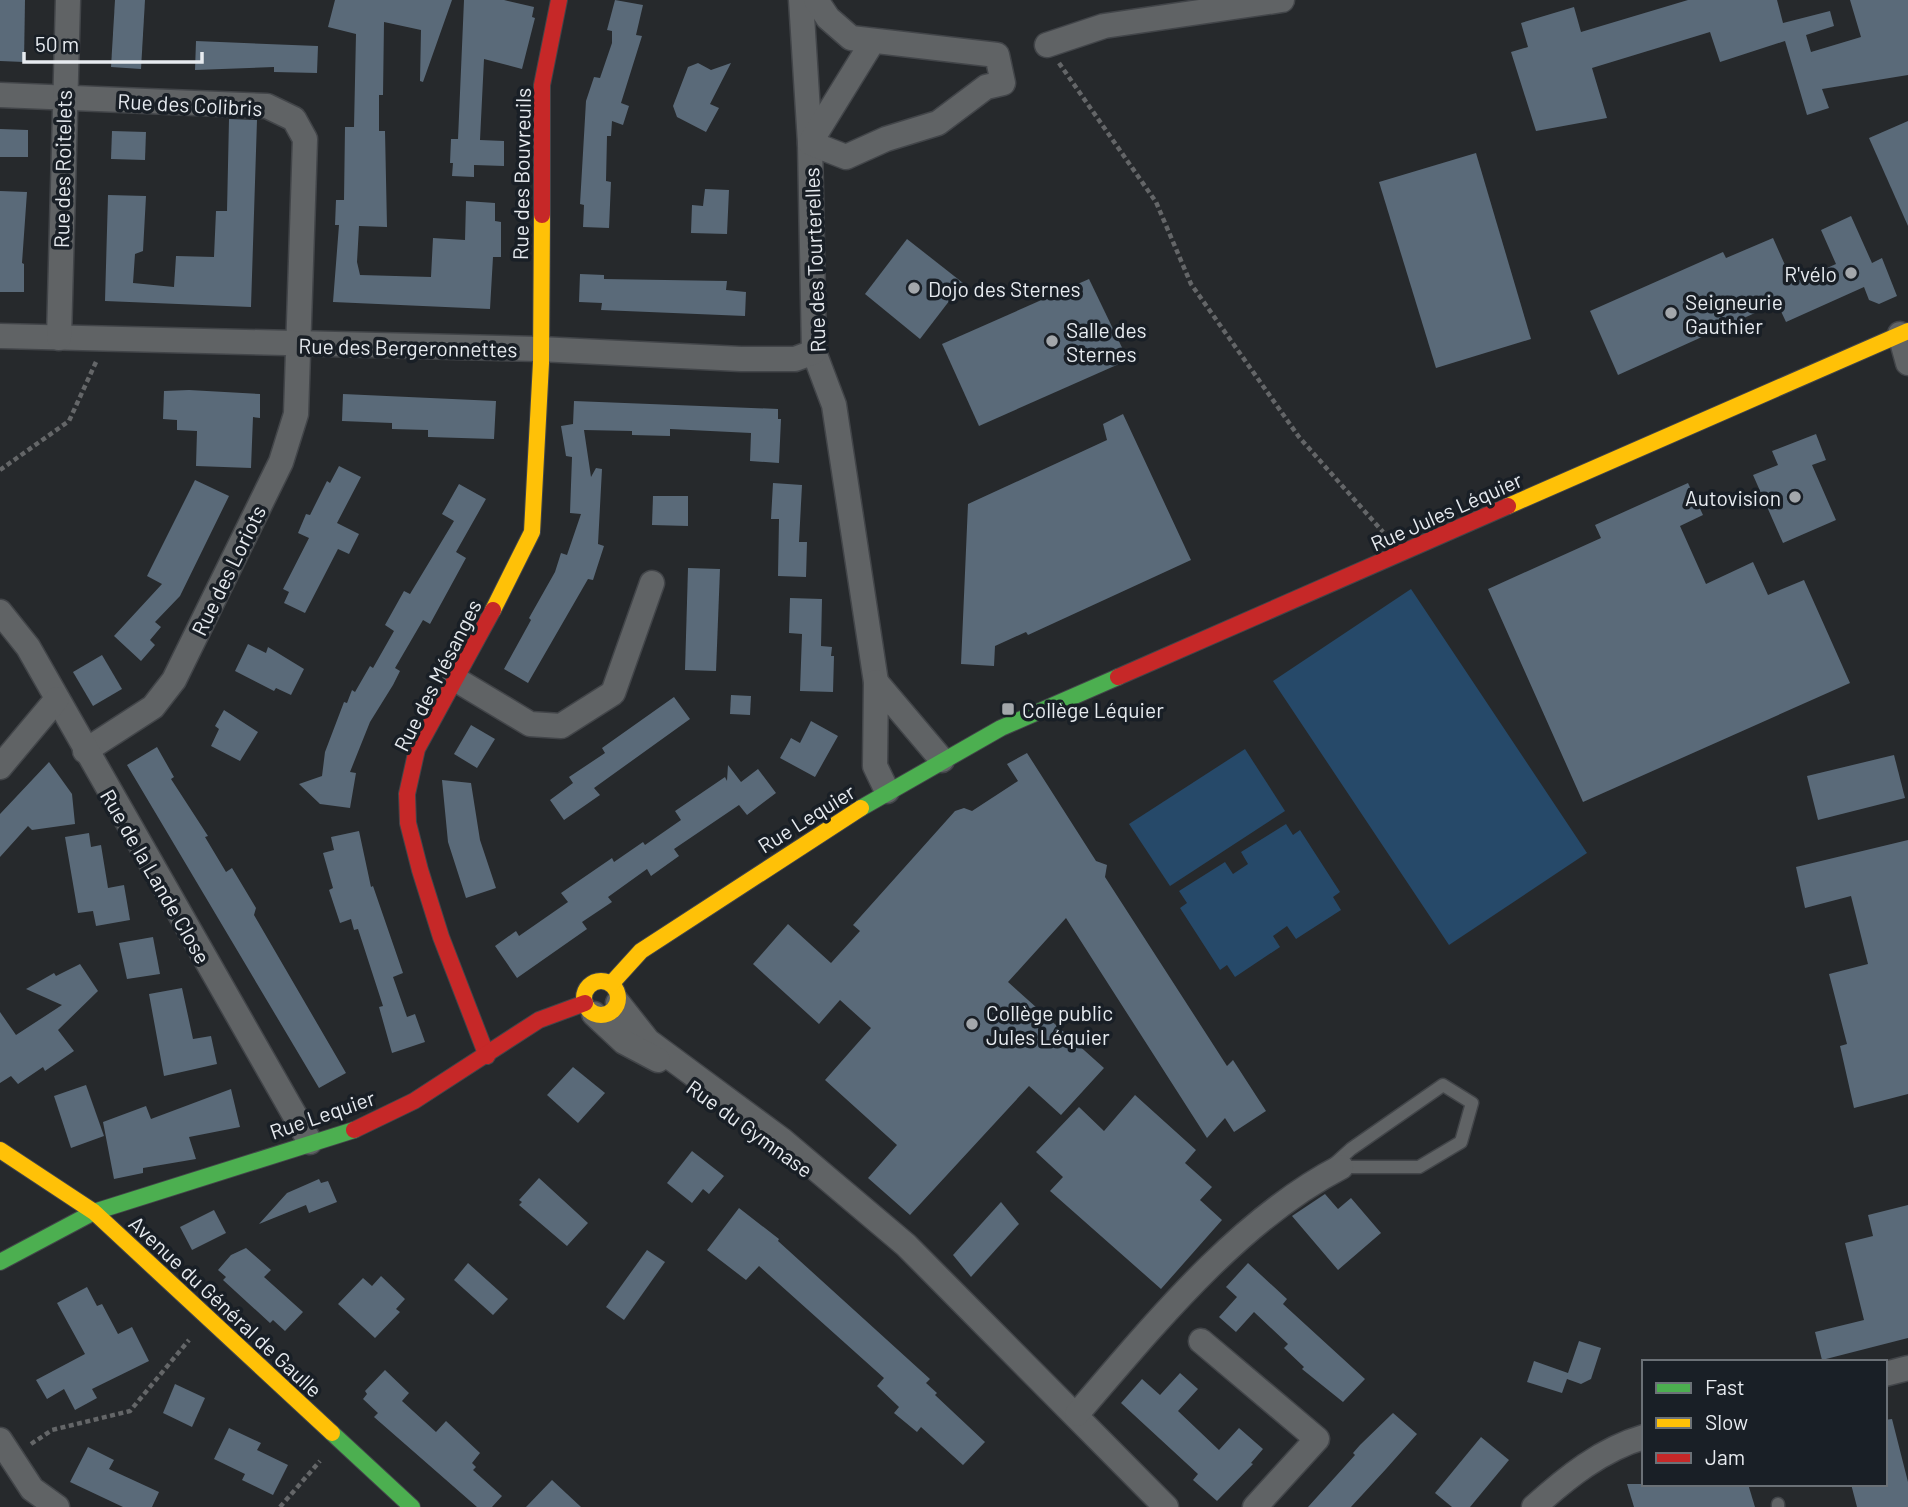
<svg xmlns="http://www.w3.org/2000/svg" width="1908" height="1507" font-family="Barlow,sans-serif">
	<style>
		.green { fill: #264969 }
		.building { fill: #5a6a79 }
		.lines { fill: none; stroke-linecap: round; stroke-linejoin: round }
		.lane-casing { stroke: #424549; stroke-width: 15 }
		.street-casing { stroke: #424549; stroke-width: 27 }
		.fast-casing { stroke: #424549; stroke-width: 18 }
		.slow-casing { stroke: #424549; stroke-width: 18 }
		.jam-casing { stroke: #424549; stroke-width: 18 }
		.path { stroke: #646668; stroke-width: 4.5; stroke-dasharray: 5 3.5; stroke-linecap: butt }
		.lane { stroke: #606365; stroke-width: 12 }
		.street { stroke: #606365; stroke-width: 24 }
		.fast { stroke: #4caf50; stroke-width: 16 }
		.slow { stroke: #ffc107; stroke-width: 16 }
		.jam { stroke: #c62828; stroke-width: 16 }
		.poi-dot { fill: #a3a7ab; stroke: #191f26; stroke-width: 2.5 }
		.labels { text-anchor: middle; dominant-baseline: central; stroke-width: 7; stroke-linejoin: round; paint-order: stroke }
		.street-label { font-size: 21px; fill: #e7ebf0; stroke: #191f26 }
		.poi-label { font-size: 21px; fill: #e7ebf0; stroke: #191f26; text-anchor: start }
	</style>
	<rect width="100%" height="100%" fill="#26292c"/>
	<g class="green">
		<polygon points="1411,589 1587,853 1449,945 1273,681"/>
		<polygon points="1245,749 1285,811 1170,886 1129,824"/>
		<polygon points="1286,824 1293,835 1300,830 1340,892 1333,897 1341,910 1296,939 1287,926 1273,936 1280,947 1235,977 1227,965 1220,970 1180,908 1187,903 1179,891 1225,862 1233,874 1248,864 1241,852"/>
	</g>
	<g class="building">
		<polygon points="0,0 25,0 24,62 0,61"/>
		<polygon points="115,0 145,0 141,69 111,67"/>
		<polygon points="335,0 452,0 423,82 420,81 421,30 384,22 383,95 379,95 379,131 385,131 387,227 359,226 357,262 360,275 431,277 433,238 465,240 466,201 495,203 495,221 501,222 501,257 493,257 490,309 333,302 339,225 335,225 336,200 344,200 345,127 354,127 356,34 328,27"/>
		<polygon points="464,0 504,0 534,7 532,17 535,18 522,69 484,59 480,140 504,141 504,166 474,165 474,177 452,176 453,163 450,163 451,139 458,139"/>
		<polygon points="615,0 643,5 636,35 642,36 621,103 629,106 623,125 612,121 611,136 607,136 606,181 611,182 609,228 583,227 584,205 580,204 586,101 594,77 600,78 612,43 612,31 607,30"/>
		<polygon points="1688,0 1777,0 1783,23 1830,11 1834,26 1806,35 1811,52 1861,37 1850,0 1908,0 1908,75 1822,89 1829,108 1807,115 1785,41 1720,62 1710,32 1592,68 1607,118 1536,131 1511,52 1528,47 1521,23 1574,7 1581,32"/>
		<polygon points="196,41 318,46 317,73 274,72 274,67 195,70"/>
		<polygon points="698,63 711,70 731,63 710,104 719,108 706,132 677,117 673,106 688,67"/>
		<polygon points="229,119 257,120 251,307 105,301 108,195 146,196 143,251 135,254 133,283 174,287 176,256 214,257 216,211 227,211"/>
		<polygon points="1908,121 1908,226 1869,138"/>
		<polygon points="0,129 28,130 28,157 0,157"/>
		<polygon points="112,131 146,132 145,160 111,159"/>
		<polygon points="1476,153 1531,339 1436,368 1379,182"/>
		<polygon points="705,189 729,190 727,234 691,233 692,205 703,206"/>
		<polygon points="0,191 27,192 22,263 24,264 24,292 0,292"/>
		<polygon points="1851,216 1872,263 1882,258 1897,296 1879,304 1869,300 1864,287 1786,322 1777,303 1618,375 1590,311 1723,252 1726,258 1773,238 1793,283 1836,264 1821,230"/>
		<polygon points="907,239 963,283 920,339 865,294"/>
		<polygon points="580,274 604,275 604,279 727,281 726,290 746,292 745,316 601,310 602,303 579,302"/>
		<polygon points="1089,279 1128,360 979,426 942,344"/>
		<polygon points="189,390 260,394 260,418 253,417 251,468 196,466 197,431 177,430 177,420 163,419 164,391"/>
		<polygon points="343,394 496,401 494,439 428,437 428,430 392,429 392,423 342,421"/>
		<polygon points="574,401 778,409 778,419 781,419 779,463 750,461 751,433 670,429 670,436 632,435 632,431 584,430 591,477 596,468 602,469 598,544 604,546 593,580 588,579 528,683 504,669 531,620 529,618 555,572 561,553 567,555 581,514 570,513 572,457 566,456 561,426 573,424"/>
		<polygon points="1123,414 1191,560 1028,635 1026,632 995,646 994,666 961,664 968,504 1107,440 1103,424"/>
		<polygon points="1816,434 1826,460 1812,465 1836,520 1783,543 1753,475 1778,465 1772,451"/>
		<polygon points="339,466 361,477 337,523 359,534 349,554 338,549 305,613 284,603 289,592 283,589 309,538 298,533 306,514 310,515 327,481 330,483"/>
		<polygon points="195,480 229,496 180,596 155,622 161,627 150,640 155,645 141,661 114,636 162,584 147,576"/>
		<polygon points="773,483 802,485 799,542 807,542 806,577 778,576 779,519 771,519"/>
		<polygon points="1688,483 1703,515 1680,526 1706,584 1753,562 1768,595 1804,580 1850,683 1583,802 1488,589 1601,538 1595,525"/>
		<polygon points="459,484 486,499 456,552 466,558 430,624 423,620 395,668 400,671 393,685 370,722 350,772 356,773 350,808 320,804 299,784 322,776 325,752 344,702 347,703 352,690 355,692 370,666 373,668 394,631 385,625 404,591 410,594 454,521 442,514"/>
		<polygon points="653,496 688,496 688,526 652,525"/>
		<polygon points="688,568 720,569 716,671 685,670"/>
		<polygon points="790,598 822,599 821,646 832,647 831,656 834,656 833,692 800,691 802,634 789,633"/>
		<polygon points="248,644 266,653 268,647 304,669 291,695 276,688 274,691 235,671"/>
		<polygon points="102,655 122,689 93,706 73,672"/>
		<polygon points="731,695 751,696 750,715 730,714"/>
		<polygon points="674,697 690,719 594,788 600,795 564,820 550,800 573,783 569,777 605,753 602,748"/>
		<polygon points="224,710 258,732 240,761 211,746 219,729 215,726"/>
		<polygon points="811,721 838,736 815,777 780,758 791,738 800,743"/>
		<polygon points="471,725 495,739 477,768 454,754"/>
		<polygon points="157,747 174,777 171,779 208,836 205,837 226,872 232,868 256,908 254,915 346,1073 319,1088 127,765"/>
		<polygon points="1027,753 1096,861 1107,865 1105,877 1227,1066 1233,1060 1266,1111 1234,1132 1225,1118 1207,1138 1066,918 1008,982 1104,1068 1061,1115 1029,1086 910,1215 868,1178 897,1145 825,1080 871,1028 840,1000 819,1024 753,964 788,924 831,963 860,931 853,925 955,811 964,808 972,811 1018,781 1007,764"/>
		<polygon points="1894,755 1905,798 1818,820 1807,776"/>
		<polygon points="49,762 72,794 75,824 32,830 28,826 0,857 0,814"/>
		<polygon points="728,765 741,782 758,769 776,793 747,815 739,805 674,849 679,856 651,876 647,869 608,897 612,902 582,922 587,929 517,978 495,946 516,931 519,936 568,902 561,893 612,858 614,862 643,842 645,845 681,820 675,811 725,777 727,781"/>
		<polygon points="442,780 471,783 480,840 496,888 466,898 448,842"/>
		<polygon points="359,831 371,887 373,886 403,973 393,977 407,1017 415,1014 425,1042 392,1053 379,1007 383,1006 358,929 354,930 351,919 340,923 329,890 333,888 323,853 334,850 331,837"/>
		<polygon points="89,833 91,847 101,845 108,888 124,885 130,920 96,926 93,911 78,913 65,837"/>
		<polygon points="1908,840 1908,1094 1854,1108 1840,1046 1847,1044 1829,974 1868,964 1851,896 1805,908 1796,867"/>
		<polygon points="153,937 160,974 127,979 119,943"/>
		<polygon points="80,964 98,991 58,1030 74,1051 45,1071 43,1067 18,1084 11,1076 0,1083 0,1012 16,1035 62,1005 26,989 54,973 56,976"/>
		<polygon points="182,988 193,1039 211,1036 217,1064 164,1076 149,994"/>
		<polygon points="573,1067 605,1093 578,1123 547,1095"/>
		<polygon points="86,1085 104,1136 71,1148 54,1096"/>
		<polygon points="231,1089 240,1127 189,1137 196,1159 143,1168 143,1173 114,1179 103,1122 146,1106 151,1119"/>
		<polygon points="1135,1095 1196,1150 1185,1163 1212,1187 1200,1200 1222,1220 1161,1289 1050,1191 1063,1177 1036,1152 1079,1107 1104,1131"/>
		<polygon points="692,1151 724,1176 709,1194 703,1189 692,1203 667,1183"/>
		<polygon points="539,1178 588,1223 567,1246 519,1205 522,1202 519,1200"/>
		<polygon points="319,1179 321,1183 328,1181 337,1202 309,1213 306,1205 259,1224 287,1193"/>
		<polygon points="1325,1194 1338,1209 1351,1198 1381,1233 1338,1270 1292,1216"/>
		<polygon points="1001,1202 1019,1224 971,1277 953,1255"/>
		<polygon points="1908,1205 1908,1338 1822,1360 1815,1332 1864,1320 1845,1243 1873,1236 1868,1215"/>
		<polygon points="739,1208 779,1239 778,1241 930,1379 926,1383 937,1393 935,1395 985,1442 963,1465 921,1427 917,1432 894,1413 899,1407 877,1386 884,1378 759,1266 746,1280 707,1250"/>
		<polygon points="214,1210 226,1233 192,1250 180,1227"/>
		<polygon points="246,1248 271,1270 264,1277 303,1312 285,1331 273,1320 270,1323 223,1280 226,1277 218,1270 231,1255"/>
		<polygon points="647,1250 665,1262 624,1320 606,1307"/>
		<polygon points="468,1263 508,1299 493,1315 454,1280"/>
		<polygon points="1248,1263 1287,1299 1283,1304 1365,1379 1343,1402 1302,1369 1304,1367 1284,1348 1288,1344 1254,1312 1236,1332 1219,1317 1237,1297 1226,1287"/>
		<polygon points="381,1276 405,1299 396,1309 400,1312 375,1338 338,1304 363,1278 372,1286"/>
		<polygon points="87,1287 97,1306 102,1304 118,1334 132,1327 149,1361 92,1389 97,1398 75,1410 64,1389 47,1399 36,1380 85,1354 57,1303"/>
		<polygon points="1579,1341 1601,1348 1591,1379 1581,1384 1567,1379 1562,1393 1527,1382 1534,1361 1568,1373"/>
		<polygon points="385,1370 409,1393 402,1401 436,1432 446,1421 480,1453 472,1463 476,1467 473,1470 502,1496 492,1507 477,1507 374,1417 378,1413 363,1399 367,1394 365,1391"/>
		<polygon points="1180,1373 1198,1389 1178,1411 1219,1450 1239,1428 1263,1449 1251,1463 1253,1464 1217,1501 1193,1480 1198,1474 1121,1403 1142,1379 1160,1395"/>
		<polygon points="175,1384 205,1398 192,1427 163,1413"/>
		<polygon points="1393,1413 1417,1434 1386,1469 1351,1507 1308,1507 1355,1455 1353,1453 1360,1445"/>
		<polygon points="1892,1419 1908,1482 1908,1507 1857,1507 1851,1484 1885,1484 1885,1420"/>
		<polygon points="229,1428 261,1443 257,1450 288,1465 273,1495 242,1480 245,1474 214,1459"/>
		<polygon points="1481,1437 1509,1460 1470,1507 1452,1507 1435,1493"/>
		<polygon points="88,1447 114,1460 109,1469 159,1492 152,1507 123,1507 70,1482"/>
		<polygon points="552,1480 581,1507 526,1507"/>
		<polygon points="1627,1484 1748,1484 1755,1507 1634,1507"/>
	</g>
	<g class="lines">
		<g class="lane-casing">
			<g id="lane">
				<polyline points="1331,1167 1351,1149 1443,1085 1472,1103 1461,1142 1419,1167 1341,1167"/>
				<polyline points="1778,1504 1778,1507"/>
			</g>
		</g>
		<g class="street-casing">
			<g id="street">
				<polyline points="801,0 810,143 814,352 834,405 876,682"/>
				<polyline points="816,0 828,18 851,38 997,55 1003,83 986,87 938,123 886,139 846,157 810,143 873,41"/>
				<polyline points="1047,45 1104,26 1282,0"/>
				<polyline points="0,95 267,106 294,119 305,139 296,414 281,462 174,680 153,707 85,751"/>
				<polyline points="1900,334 1908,363"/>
				<polyline points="0,336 539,349 741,359 795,359 814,352"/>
				<polyline points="59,338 68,0"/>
				<polyline points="0,612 28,647 310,1142"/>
				<polyline points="455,679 530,724 561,726 613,693 652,583"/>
				<polyline points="0,767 57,699"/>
				<polyline points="887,791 875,766 876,682 942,760"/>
				<polyline points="618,1003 648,1041 782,1140 906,1245 1166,1507"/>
				<polyline points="594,1014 624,1042 658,1060"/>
				<polyline points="1201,1341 1317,1439 1255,1507"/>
				<polyline points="1885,1374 1908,1368"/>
				<path d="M 1077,1414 C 1152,1327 1238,1220 1341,1167"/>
				<polyline points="0,1440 32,1489 57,1507"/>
				<path d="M 1534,1507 C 1566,1478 1602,1449 1644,1437"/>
			</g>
		</g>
		<g class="fast-casing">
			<g id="fast">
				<polyline points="861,808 1001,728 1118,677"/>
				<polyline points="0,1262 94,1212 354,1130"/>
				<polyline points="332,1433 412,1507"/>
			</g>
		</g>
		<g class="slow-casing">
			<g id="slow">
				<polyline points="1508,506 1908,331"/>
				<polyline points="493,610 532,532 541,363 542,215"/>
				<circle cx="601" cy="998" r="17"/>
				<polyline points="611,984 641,951 861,808"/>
				<polyline points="0,1150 94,1212 332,1433"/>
			</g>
		</g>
		<g class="jam-casing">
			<g id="jam">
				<polyline points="542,215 542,85 559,0"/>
				<polyline points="1118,677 1508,506"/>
				<polyline points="487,1056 441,937 420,870 408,823 407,794 417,749 493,610"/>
				<polyline points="354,1130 414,1101 539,1020 585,1003"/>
			</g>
		</g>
		<g class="path">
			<polyline points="1059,63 1156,202 1191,284 1299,437 1383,532"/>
			<polyline points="0,470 69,421 96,362"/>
			<polyline points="31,1444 52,1430 130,1411 189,1340"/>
			<polyline points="280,1507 320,1461"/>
		</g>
		<use href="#lane" class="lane"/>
		<use href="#street" class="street"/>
		<use href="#fast" class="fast"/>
		<use href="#slow" class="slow"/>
		<use href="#jam" class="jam"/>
	</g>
	<g class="poi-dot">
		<circle cx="1851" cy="273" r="7"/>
		<circle cx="914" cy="288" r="7"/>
		<circle cx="1671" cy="313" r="7"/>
		<circle cx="1052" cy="341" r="7"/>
		<circle cx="1795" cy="497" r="7"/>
		<rect x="1001" y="702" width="14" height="14" rx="3.5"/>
		<circle cx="972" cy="1024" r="7"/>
	</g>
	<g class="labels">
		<g class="street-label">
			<text transform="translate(190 104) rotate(3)">Rue des Colibris</text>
			<text transform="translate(62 169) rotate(-89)">Rue des Roitelets</text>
			<text transform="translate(521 174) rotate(-89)">Rue des Bouvreuils</text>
			<text transform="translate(814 260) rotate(-92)">Rue des Tourterelles</text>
			<text transform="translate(408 347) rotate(1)">Rue des Bergeronnettes</text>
			<text transform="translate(1446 511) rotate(-24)">Rue Jules Léquier</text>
			<text transform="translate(228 570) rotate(-64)">Rue des Loriots</text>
			<text transform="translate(437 675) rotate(-63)">Rue des Mésanges</text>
			<text transform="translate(806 818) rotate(-32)">Rue Lequier</text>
			<text transform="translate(156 876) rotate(60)">Rue de la Lande Close</text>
			<text transform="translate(322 1114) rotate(-19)">Rue Lequier</text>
			<text transform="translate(750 1128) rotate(36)">Rue du Gymnase</text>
			<text transform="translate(226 1306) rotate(43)">Avenue du Général de Gaulle</text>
		</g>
		<g class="poi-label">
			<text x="1837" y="273" text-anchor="end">R'vélo</text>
			<text x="928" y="288">Dojo des Sternes</text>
			<text x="1685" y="301">Seigneurie<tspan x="1685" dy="24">Gauthier</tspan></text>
			<text x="1066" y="329">Salle des<tspan x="1066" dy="24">Sternes</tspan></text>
			<text x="1781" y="497" text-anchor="end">Autovision</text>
			<text x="1022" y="709">Collège Léquier</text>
			<text x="986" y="1012">Collège public<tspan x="986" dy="24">Jules Léquier</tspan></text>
		</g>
	</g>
	<rect x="1642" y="1360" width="245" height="126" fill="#191f26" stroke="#6b7177" stroke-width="2"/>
	<rect x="1656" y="1383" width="35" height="10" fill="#4caf50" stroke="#6b7177" stroke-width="2"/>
	<text x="1705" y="1395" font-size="21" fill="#e7ebf0">Fast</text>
	<rect x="1656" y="1418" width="35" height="10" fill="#ffc107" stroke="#6b7177" stroke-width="2"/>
	<text x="1705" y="1430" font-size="21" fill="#e7ebf0">Slow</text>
	<rect x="1656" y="1453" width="35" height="10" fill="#c62828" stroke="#6b7177" stroke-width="2"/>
	<text x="1705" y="1465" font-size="21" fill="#e7ebf0">Jam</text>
	<path d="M24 52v10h178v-10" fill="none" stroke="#e7ebf0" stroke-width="3.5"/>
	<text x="35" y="52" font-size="21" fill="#e7ebf0" stroke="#191f26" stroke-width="5" paint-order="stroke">50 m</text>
</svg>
